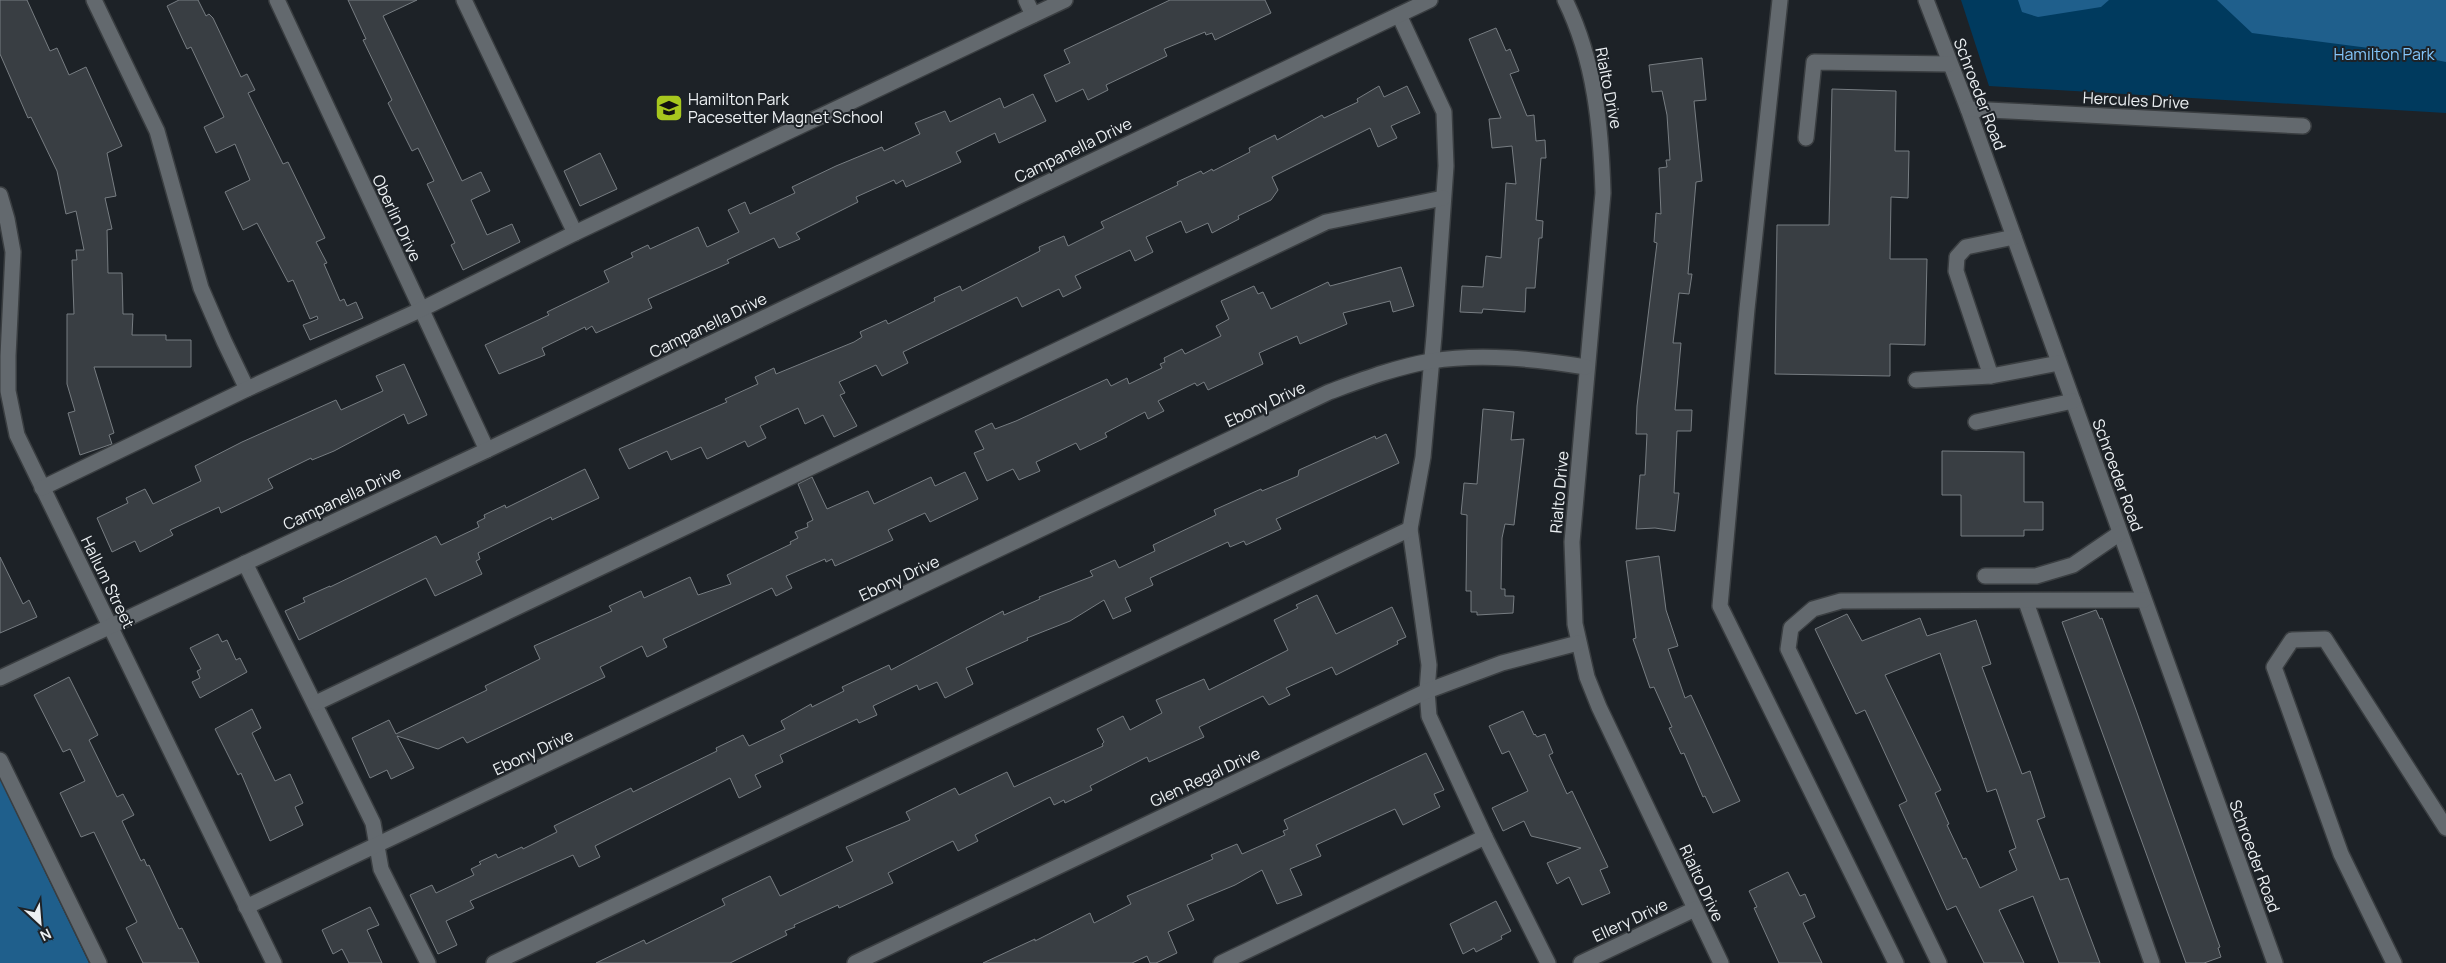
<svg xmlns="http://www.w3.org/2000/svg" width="2446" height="963" font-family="Manrope,sans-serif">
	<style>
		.green { fill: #003a5e }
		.forest { fill: #1f5f8c }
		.building { fill: #393e43; stroke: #777d82; fill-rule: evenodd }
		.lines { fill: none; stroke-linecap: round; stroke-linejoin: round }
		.minor-casing { stroke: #3a3e41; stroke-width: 18 }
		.minor { stroke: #63696e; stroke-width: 15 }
		.labels { text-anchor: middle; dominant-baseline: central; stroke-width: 4; stroke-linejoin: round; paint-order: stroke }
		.park-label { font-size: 16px; fill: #84c6fb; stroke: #1d2227 }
		.street-label { font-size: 16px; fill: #ecf0f3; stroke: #1d2227 }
		.poi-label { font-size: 16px; fill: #ecf0f3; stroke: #1d2227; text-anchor: start }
	</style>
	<rect width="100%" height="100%" fill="#1d2227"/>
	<polygon class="green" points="1961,0 2446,0 2446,113 1989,86"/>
	<g class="forest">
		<polygon points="2018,0 2109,0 2101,7 2038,17 2022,12"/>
		<polygon points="2217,0 2446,0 2446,62 2392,51 2252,33"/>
		<polygon points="0,779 89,963 0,963"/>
	</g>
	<g class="building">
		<polygon points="0,0 27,0 50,51 57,48 69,75 86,67 122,146 107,153 116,196 105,198 112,229 107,230 108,273 122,273 123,314 133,314 132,335 166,335 166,340 191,340 191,367 94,367 114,433 109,435 112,444 80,455 68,413 75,411 67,384 67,314 74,314 72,260 77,260 76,250 84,250 76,211 66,214 57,171 31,117 28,118 0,54"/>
		<polygon points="179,0 198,0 206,16 209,14 213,18 241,77 247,74 255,90 248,93 283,164 288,162 325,238 316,242 327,263 324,264 340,301 344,299 347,306 356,302 363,318 310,340 303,325 318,319 317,316 310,319 293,280 288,282 257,223 243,230 225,192 250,180 235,144 216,153 204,127 224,117 191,47 187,49 167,6"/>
		<polygon points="348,0 417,0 383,16 462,181 481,172 490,191 471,200 487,235 512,224 520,242 463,270 451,245 455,243 427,184 434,181 418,148 412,151 388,103 392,100 363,40 366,39"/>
		<polygon points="1170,0 1265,0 1271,13 1215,40 1212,33 1206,35 1205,32 1164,49 1167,56 1106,85 1108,90 1088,100 1083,89 1056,102 1044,75 1070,63 1064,50"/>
		<polygon points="1496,28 1506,51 1510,49 1519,71 1510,74 1527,116 1534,115 1536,141 1545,140 1546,158 1541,158 1536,220 1543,221 1542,238 1539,238 1535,288 1526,288 1525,312 1483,309 1482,313 1460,312 1462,286 1483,287 1486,256 1501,258 1506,183 1516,184 1512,146 1492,148 1489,119 1501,118 1469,39"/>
		<polygon points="1702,58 1706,100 1694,101 1702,181 1696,182 1688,274 1692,274 1689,294 1679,293 1673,343 1681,343 1675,410 1692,410 1691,431 1677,431 1674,493 1679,493 1675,531 1655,528 1636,529 1640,475 1645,475 1647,434 1636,434 1637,406 1657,243 1654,242 1656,213 1661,214 1659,168 1667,167 1666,160 1670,160 1667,115 1662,91 1652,92 1649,65"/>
		<polygon points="1379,86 1384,97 1407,86 1420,113 1391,126 1397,138 1378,147 1370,128 1272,177 1278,190 1271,200 1238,216 1239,219 1212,233 1208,223 1186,233 1181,221 1146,237 1153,252 1135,261 1130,250 1075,276 1081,288 1063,297 1059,289 1022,307 1017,297 903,352 908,363 882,376 876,365 839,382 845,393 840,395 857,426 834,437 823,415 805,424 798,408 760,426 766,438 748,447 745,441 707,459 701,447 671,460 667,451 629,469 619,449 727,402 725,399 758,384 755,377 774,368 776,374 854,342 862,337 860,332 886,320 888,324 935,301 934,298 960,286 962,291 1040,251 1039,247 1064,236 1068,246 1104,228 1101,222 1178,185 1177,182 1201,171 1203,174 1212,169 1213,171 1250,152 1249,148 1275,135 1277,140 1322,115 1324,118 1358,102 1357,99"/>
		<polygon points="1832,89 1896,91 1895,151 1909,151 1908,198 1891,197 1890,259 1927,259 1925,345 1890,344 1890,376 1775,374 1777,225 1829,225"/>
		<polygon points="1033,94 1046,121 999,143 995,133 956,152 961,162 906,187 903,180 896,184 894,180 856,197 858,202 796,233 800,239 779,248 774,238 727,260 729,263 648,299 652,308 596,333 592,326 586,330 585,327 542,348 545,355 499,374 485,345 549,315 547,312 609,282 604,271 633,257 631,253 648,245 650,249 698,227 707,247 739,232 728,210 745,202 750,214 795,193 792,187 836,166 882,147 884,151 920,134 915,123 945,111 950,122 1000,98 1004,108"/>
		<polygon points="600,153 617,189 580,206 564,171"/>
		<polygon points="1401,267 1414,306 1393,312 1390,301 1343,313 1347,324 1300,344 1297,336 1259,353 1263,364 1208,390 1204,382 1197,386 1195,383 1158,401 1164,411 1148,419 1145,412 1105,433 1107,437 1080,450 1076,443 1036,462 1040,471 1019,480 1013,469 987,481 974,453 984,449 975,431 992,423 995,429 1016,421 1107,379 1111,386 1127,378 1129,384 1162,368 1160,364 1165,362 1164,358 1182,349 1185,354 1221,336 1216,326 1229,319 1221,301 1254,286 1258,294 1263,292 1271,309 1328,282 1330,286"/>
		<polygon points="404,364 427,415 408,424 404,414 334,451 312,460 311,458 268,479 273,488 221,513 219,507 170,530 173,535 140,552 135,541 112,552 97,518 128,503 126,498 145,489 153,504 201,481 195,466 242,442 336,400 341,410 383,391 376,376"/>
		<polygon points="1483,409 1514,412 1511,440 1524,439 1514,525 1505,524 1502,538 1501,589 1505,589 1505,596 1514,596 1513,613 1477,615 1477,612 1471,612 1471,591 1466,591 1467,515 1461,514 1464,483 1477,484"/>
		<polygon points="1386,434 1399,463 1276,519 1281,529 1246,545 1244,541 1230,547 1228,542 1150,578 1153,585 1125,598 1131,611 1113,619 1104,600 1070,621 1027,638 1028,640 966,668 973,684 945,698 937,682 919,690 917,685 873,706 877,715 859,723 857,719 780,755 783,762 755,775 761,787 739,798 730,778 595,846 600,857 579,867 573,855 470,901 474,908 446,921 457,945 438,954 410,895 432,885 436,893 474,875 471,869 481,864 479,862 496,854 498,858 522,847 523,849 557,832 554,826 631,788 633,792 717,751 716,748 743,735 749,746 785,729 781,721 811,704 812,707 844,691 842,687 889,665 891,670 1003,611 1004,615 1040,599 1039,597 1093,576 1090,571 1115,560 1119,568 1155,551 1153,545 1216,515 1214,510 1261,489 1262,491 1298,476 1299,470 1375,436 1376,439"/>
		<polygon points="1942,451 2024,452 2024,502 2043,502 2043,530 2024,530 2024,536 1961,536 1961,495 1942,495"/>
		<polygon points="585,469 599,498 552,520 551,517 478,553 480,559 476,561 482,574 435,596 426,578 299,640 285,611 305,602 303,598 330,586 330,587 436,536 441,545 479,527 477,522 485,518 484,515 505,505 506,508"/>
		<polygon points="965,472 978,499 930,522 925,513 888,530 893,540 835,566 832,559 826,562 825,559 786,576 792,588 776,596 772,588 663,639 667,647 647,657 642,646 600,667 605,677 467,743 463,737 438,749 397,736 414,768 391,779 387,770 370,778 352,738 389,720 396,734 487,690 485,686 489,684 540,659 534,646 612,611 609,606 641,591 644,598 690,577 698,595 731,584 727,575 791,544 790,542 798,538 795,532 808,527 807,523 813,520 798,484 812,477 827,509 868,491 874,504 931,477 935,486"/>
		<polygon points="1659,556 1666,610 1678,646 1668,649 1685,698 1691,695 1740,801 1713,813 1705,796 1703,797 1684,753 1681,754 1669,728 1672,727 1654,687 1650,688 1633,639 1636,638 1626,561"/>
		<polygon points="0,557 23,604 29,600 37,617 0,633"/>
		<polygon points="1317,595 1336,634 1392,607 1406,637 1397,641 1398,644 1336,675 1332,667 1286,688 1290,695 1269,705 1263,696 1199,727 1204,737 1149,762 1147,757 1098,782 1090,786 1092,790 1065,803 1064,800 1054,805 1050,797 975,835 978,841 958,851 953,841 888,873 893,883 839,908 838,905 794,925 795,927 785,931 787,935 730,963 596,963 644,940 646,944 725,905 722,899 770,876 780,896 853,861 846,847 910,820 906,812 955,788 959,795 1007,772 1014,787 1103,746 1102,744 1104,742 1097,729 1123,716 1130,730 1162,713 1156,700 1204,679 1209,690 1288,650 1274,620 1298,608 1296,605"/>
		<polygon points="2096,610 2100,619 2102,618 2136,710 2220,947 2218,948 2221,957 2204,963 2186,963 2062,622"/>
		<path d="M 1847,614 L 1862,641 L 1920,618 L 1927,636 L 1976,620 L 1991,664 L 1982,667 L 2022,774 L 2030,771 L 2045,817 L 2037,820 L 2060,880 L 2068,878 L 2100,963 L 2059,963 L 2033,896 L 1999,910 L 2024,963 L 1984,963 L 1956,906 L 1947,910 L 1899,805 L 1907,801 L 1865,710 L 1856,714 L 1815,629 ZM 1940,653 L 1987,792 L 1996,789 L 2016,848 L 2009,851 L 2017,870 L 1980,888 L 1966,858 L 1963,859 L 1947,825 L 1949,824 L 1935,793 L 1941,790 L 1885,675 Z"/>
		<polygon points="218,634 222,642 227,640 236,660 240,658 247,672 200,698 192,682 200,678 197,671 201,669 190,648"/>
		<polygon points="69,677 98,735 89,740 117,797 123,794 134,815 122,821 141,861 144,859 147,866 149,865 179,929 182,928 199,963 143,963 126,928 137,922 94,832 81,837 60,793 85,781 70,749 63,752 34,695"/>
		<polygon points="252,709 261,728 252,733 275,781 290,774 303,803 295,807 303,825 270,841 241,773 238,775 215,729"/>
		<polygon points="1523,711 1534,735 1535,734 1537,737 1545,734 1553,753 1549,755 1567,794 1572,791 1608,867 1600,870 1610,893 1582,905 1569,877 1557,884 1547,863 1581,848 1531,836 1524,821 1503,831 1492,808 1528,791 1509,751 1502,754 1489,726"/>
		<polygon points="1426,753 1444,790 1434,794 1440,807 1403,825 1395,809 1316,845 1321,856 1290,869 1302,895 1277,904 1262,870 1235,885 1187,905 1194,920 1168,932 1177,953 1156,963 1150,963 1147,956 1132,963 983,963 1035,939 1035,941 1090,913 1094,923 1131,904 1127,896 1213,859 1211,855 1237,844 1242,854 1285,835 1283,831 1288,829 1284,820"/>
		<polygon points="1788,872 1800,896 1805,894 1815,917 1803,923 1822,963 1779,963 1754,908 1757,907 1749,891"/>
		<polygon points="1496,901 1511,931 1501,936 1502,939 1476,952 1474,948 1463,954 1450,924"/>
		<polygon points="370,907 379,925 367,930 382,963 349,963 342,949 333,954 322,930"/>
	</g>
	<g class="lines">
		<g class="minor-casing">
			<g id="minor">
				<polyline points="94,0 157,131 201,288 224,341 247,389"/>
				<polyline points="277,0 487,450"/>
				<polyline points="464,0 575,233"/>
				<polyline points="1026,0 1033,15"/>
				<path d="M 1565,0 C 1595,61 1601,127 1603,193 L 1572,542 L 1575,624 L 1587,677 L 1599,707 L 1721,963"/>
				<polyline points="1780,0 1747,309 1720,606 1896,963"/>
				<polyline points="1926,0 1968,109 2275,963"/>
				<polyline points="1399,15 1444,112 1446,166 1434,336 1423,457 1410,529 1429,665 1427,691 1429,716 1485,837 1548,963"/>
				<polyline points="1968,109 2303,126"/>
				<polyline points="1806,138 1814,62 1949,64"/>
				<polyline points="0,195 7,219 13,252 8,356 8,391 17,435 274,963"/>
				<polyline points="1991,376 1956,271 1957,257 1966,247 2014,237"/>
				<polyline points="1916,380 1991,376 2059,363"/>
				<polyline points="1976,422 2073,401"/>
				<polyline points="42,488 247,389 420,310 575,233 1065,0"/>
				<polyline points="245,563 373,823 381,869 428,963"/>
				<polyline points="1985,576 2036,576 2073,565 2120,533"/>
				<polyline points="2026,602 2152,963"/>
				<polyline points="0,678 487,450 1430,0"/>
				<polyline points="316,703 1326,222 1443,198"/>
				<polyline points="0,760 99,963"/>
				<path d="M 246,907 L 1329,392 C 1362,380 1396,367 1431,361 C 1482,353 1535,359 1586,367"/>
				<polyline points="494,963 1410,529"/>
				<polyline points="855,963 1427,691 1502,663 1578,643"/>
				<polyline points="1221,963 1485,837"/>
				<polyline points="1581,963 1695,909"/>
				<polyline points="1939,963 1788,649 1791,628 1813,609 1841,601 2144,600"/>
				<polyline points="2394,963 2341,854 2274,667 2292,640 2325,639 2446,828"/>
			</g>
		</g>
		<use href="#minor" class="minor"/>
	</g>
	<defs>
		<g id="school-square" transform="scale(1.4375)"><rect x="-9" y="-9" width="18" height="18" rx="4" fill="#a7c71e" stroke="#1d2227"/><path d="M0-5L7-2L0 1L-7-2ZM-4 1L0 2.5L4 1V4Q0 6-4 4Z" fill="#111"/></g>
	</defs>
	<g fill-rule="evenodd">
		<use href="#school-square" x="669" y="108"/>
	</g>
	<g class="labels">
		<g class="park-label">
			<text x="2384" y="54">Hamilton Park</text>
		</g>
		<g class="street-label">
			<text transform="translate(1609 88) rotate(79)">Rialto Drive</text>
			<text transform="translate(1980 94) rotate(69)">Schroeder Road</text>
			<text transform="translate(2136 100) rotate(3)">Hercules Drive</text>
			<text transform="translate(1073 150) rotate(-26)">Campanella Drive</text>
			<text transform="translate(397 218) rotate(65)">Oberlin Drive</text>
			<text transform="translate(708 325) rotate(-26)">Campanella Drive</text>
			<text transform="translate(1265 404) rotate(-25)">Ebony Drive</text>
			<text transform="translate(2118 475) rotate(70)">Schroeder Road</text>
			<text transform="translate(1559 492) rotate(-85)">Rialto Drive</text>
			<text transform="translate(342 498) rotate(-25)">Campanella Drive</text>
			<text transform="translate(899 578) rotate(-25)">Ebony Drive</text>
			<text transform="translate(108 582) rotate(64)">Hallum Street</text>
			<text transform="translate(533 752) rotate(-25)">Ebony Drive</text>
			<text transform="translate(1205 777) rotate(-25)">Glen Regal Drive</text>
			<text transform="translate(2255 856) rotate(70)">Schroeder Road</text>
			<text transform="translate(1702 883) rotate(65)">Rialto Drive</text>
			<text transform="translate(1630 920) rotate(-25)">Ellery Drive</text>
		</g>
		<g class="poi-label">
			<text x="688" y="99">Hamilton Park<tspan x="688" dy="18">Pacesetter Magnet School</tspan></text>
		</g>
	</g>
	<g transform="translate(40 923) rotate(154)" stroke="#1d2227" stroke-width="4" paint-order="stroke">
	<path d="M0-4L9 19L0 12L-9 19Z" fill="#ecf0f3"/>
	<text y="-8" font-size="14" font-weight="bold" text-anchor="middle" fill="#ecf0f3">N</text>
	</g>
</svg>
